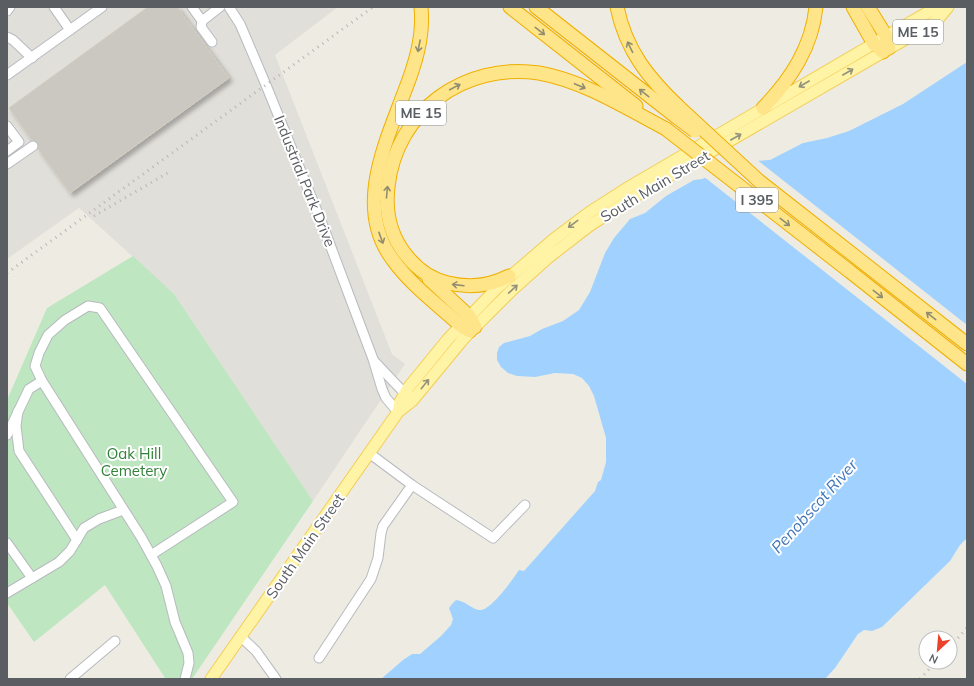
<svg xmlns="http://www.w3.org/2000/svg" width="974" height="686" font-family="Mulish,sans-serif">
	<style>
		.industrial { fill: #e1dfda }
		.green { fill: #bee6c0 }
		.water { fill: #a1d2ff }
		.pier { fill: #eeece2 }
		.building { fill: #cac8c1; stroke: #d2cdc0; filter: url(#shadow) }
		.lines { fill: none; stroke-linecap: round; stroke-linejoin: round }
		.minor-casing { stroke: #b7babf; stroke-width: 11 }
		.major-casing { stroke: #f3cd56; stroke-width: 13 }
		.highway-casing { stroke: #f0af00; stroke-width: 15 }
		.minor { stroke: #fff; stroke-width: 9 }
		.major { stroke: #fff4a6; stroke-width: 11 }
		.highway { stroke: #fee589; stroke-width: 13 }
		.rail { stroke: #b5b6b6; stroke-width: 3; stroke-dasharray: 1 5; stroke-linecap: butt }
		.highway-bridge-casing { stroke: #f0af00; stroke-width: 15; stroke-linecap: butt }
		.highway-bridge { stroke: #fee589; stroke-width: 13 }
		.oneway { stroke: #938d70 }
		.oneway2 { stroke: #94927a }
		.labels { text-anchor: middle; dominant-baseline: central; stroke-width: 4; stroke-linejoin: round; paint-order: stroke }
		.shield { fill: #fff; stroke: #8c8e92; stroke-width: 1 }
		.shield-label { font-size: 14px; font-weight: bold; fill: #5a5e63 }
		.street-label { font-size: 15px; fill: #5a5e63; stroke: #fff }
		.park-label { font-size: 15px; fill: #33823a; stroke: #fff }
		.water-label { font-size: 16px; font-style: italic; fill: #4077bb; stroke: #fff }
	</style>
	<defs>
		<filter id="shadow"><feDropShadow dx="3.5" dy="3.5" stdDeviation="2" flood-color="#0004"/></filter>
	</defs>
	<rect width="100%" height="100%" fill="#eeece2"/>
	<polygon class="industrial" points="7,7 338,7 275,55 392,354 405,364 313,501 174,294 79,208 7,259"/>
	<polygon class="green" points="133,256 174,294 313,501 192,679 164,679 165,678 105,585 34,642 7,603 7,400 47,308"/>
	<path class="water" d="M 967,62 L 967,538 L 960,545 L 950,561 L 882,627 L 872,631 L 864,630 L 858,634 L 835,668 L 825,679 L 381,679 L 403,660 L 412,654 L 420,654 L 441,636 L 451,625 L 453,619 L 449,608 L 452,604 L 456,600 C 466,601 473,610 479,610 C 490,612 513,579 519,570 L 524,571 L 595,491 L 598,482 L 601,480 L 606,462 L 606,438 L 594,396 L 589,386 L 582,378 L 573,374 L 555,373 L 535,377 L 517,376 L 508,373 L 501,367 L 497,360 L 497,353 L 499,347 L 504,343 L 530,336 L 542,329 L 563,321 L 579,310 L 590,292 L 605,253 L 614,238 L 630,219 L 645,213 L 666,196 L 694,180 L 702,179 L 732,167 L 756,161 L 770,160 L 803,143 L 827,138 L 849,131 L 903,104 Z"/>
	<polygon class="pier" points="756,159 967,325 967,384 703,176 732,165"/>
	<polygon class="building" points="148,7 177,7 229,78 70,193 38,149 38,142 32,140 9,108"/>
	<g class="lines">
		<g class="minor-casing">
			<g id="minor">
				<polyline points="54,7 70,30"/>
				<polyline points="192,7 202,21 220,7"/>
				<polyline points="229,7 240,24 266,85 323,226 373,359 382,389 386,398 398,412"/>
				<polyline points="7,11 10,7"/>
				<polyline points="202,21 201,27 212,42"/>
				<polyline points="7,37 13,40 32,58"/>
				<polyline points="7,75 102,7"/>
				<polyline points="7,126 19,142 7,151"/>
				<polyline points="7,164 33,146"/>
				<polyline points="375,362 409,398"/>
				<polyline points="18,411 16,426 19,451 77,540"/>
				<polyline points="7,435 29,389 42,381"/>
				<polyline points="369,453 412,485 493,538 525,505"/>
				<polyline points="7,543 32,578"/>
				<polyline points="151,555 233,502 100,308 88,306 65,320 48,335 39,353 35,366 42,381 141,537 157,566 166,586 175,622 188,653 189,663 185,679"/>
				<polyline points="7,593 59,562 70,551 84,528 99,519 123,510"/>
				<polyline points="241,637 256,651 276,679"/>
				<polyline points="319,658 371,579 378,558 381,533 383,526 412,485"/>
				<polyline points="70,679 115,641"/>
			</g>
		</g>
		<g class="major-casing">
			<g id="major">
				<polyline points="398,412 400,402 408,388 448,339 497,288 554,239 590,212 629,187 904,26 932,10 942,7"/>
				<polyline points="211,679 398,412 412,401 464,338 511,291 549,257 589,226 643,191 928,26 938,19 948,7"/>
			</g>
		</g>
		<g class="highway-casing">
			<g id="highway">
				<path d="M 421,7 C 424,37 415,65 404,93 C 385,144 354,209 393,260 C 411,285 437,304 460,325 L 470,331"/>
				<polyline points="510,7 636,106"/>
				<polyline points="536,7 675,116"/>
				<path d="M 617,7 C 626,51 649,79 681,109"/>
				<polyline points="853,7 874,44 883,52"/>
				<polyline points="868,7 886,36 889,48"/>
				<path d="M 763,108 C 791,79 812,47 816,7"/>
				<polyline points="759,181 967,344"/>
				<polyline points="848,270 967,364"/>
				<path d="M 509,276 C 490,286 469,288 448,283 C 430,279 417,269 406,255 C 390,235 385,212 388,187 C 396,111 465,62 539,73 C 584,81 626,108 666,129"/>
				<polyline points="429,279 469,316 475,327"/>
			</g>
		</g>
		<use href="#minor" class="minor"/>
		<use href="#major" class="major"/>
		<use href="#highway" class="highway"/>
		<g class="rail">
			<polyline points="94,216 171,171"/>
			<polyline points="7,273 373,7"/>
			<polyline points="950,647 967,628"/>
			<polyline points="920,679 936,662"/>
		</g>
		<g class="highway-bridge-casing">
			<g id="highway-bridge">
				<polyline points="681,109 759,181"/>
				<polyline points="675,116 695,131"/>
				<polyline points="666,129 848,270"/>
			</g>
		</g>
		<use href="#highway-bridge" class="highway-bridge"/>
	</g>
	<defs><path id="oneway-shaft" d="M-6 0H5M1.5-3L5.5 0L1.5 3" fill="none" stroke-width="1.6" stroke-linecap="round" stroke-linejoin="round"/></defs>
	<g class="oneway">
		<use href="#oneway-shaft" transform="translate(540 31) rotate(38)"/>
		<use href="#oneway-shaft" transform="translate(419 46) rotate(101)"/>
		<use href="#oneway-shaft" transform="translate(630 47) rotate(-116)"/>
		<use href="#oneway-shaft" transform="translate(580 86) rotate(23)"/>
		<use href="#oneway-shaft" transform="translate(455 87) rotate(-28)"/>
		<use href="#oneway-shaft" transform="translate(644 93) rotate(-142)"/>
		<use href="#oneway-shaft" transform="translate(387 192) rotate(-85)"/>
		<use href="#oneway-shaft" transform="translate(785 222) rotate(38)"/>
		<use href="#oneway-shaft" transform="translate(381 238) rotate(70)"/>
		<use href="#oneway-shaft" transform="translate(458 285) rotate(-173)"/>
		<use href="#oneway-shaft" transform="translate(878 294) rotate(38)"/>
		<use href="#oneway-shaft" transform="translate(931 316) rotate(-142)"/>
	</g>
	<g class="oneway2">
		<use href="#oneway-shaft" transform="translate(848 72) rotate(-30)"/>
		<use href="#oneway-shaft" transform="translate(804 84) rotate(150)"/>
		<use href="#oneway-shaft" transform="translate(736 137) rotate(-30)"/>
		<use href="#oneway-shaft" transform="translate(573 224) rotate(143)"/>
		<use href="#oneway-shaft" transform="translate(513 289) rotate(-43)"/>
		<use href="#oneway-shaft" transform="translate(425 384) rotate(-51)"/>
	</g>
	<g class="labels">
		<g class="shield">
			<rect x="893" y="20" width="50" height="24" rx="3"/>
			<rect x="396" y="101" width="50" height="24" rx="3"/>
			<rect x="736" y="188" width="42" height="24" rx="3"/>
		</g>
		<g class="shield-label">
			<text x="918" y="32">ME 15</text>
			<text x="421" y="113">ME 15</text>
			<text x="757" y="200">I 395</text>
		</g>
		<g class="street-label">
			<text transform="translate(305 181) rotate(68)">Industrial Park Drive</text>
			<text transform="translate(655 186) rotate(-31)">South Main Street</text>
			<text transform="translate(305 546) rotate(-55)">South Main Street</text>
		</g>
		<g class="park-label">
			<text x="134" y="453">Oak Hill<tspan x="134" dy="17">Cemetery</tspan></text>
		</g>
		<g class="water-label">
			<text transform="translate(814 506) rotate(-48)">Penobscot River</text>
		</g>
	</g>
	<rect width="974" height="686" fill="none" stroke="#5a5e63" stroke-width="16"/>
	<g transform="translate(938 650) rotate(206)"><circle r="19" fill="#ffffff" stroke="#bdbfc1"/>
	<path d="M0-3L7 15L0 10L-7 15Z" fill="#eb422b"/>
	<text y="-6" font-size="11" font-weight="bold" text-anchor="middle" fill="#5a5e63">N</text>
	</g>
</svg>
